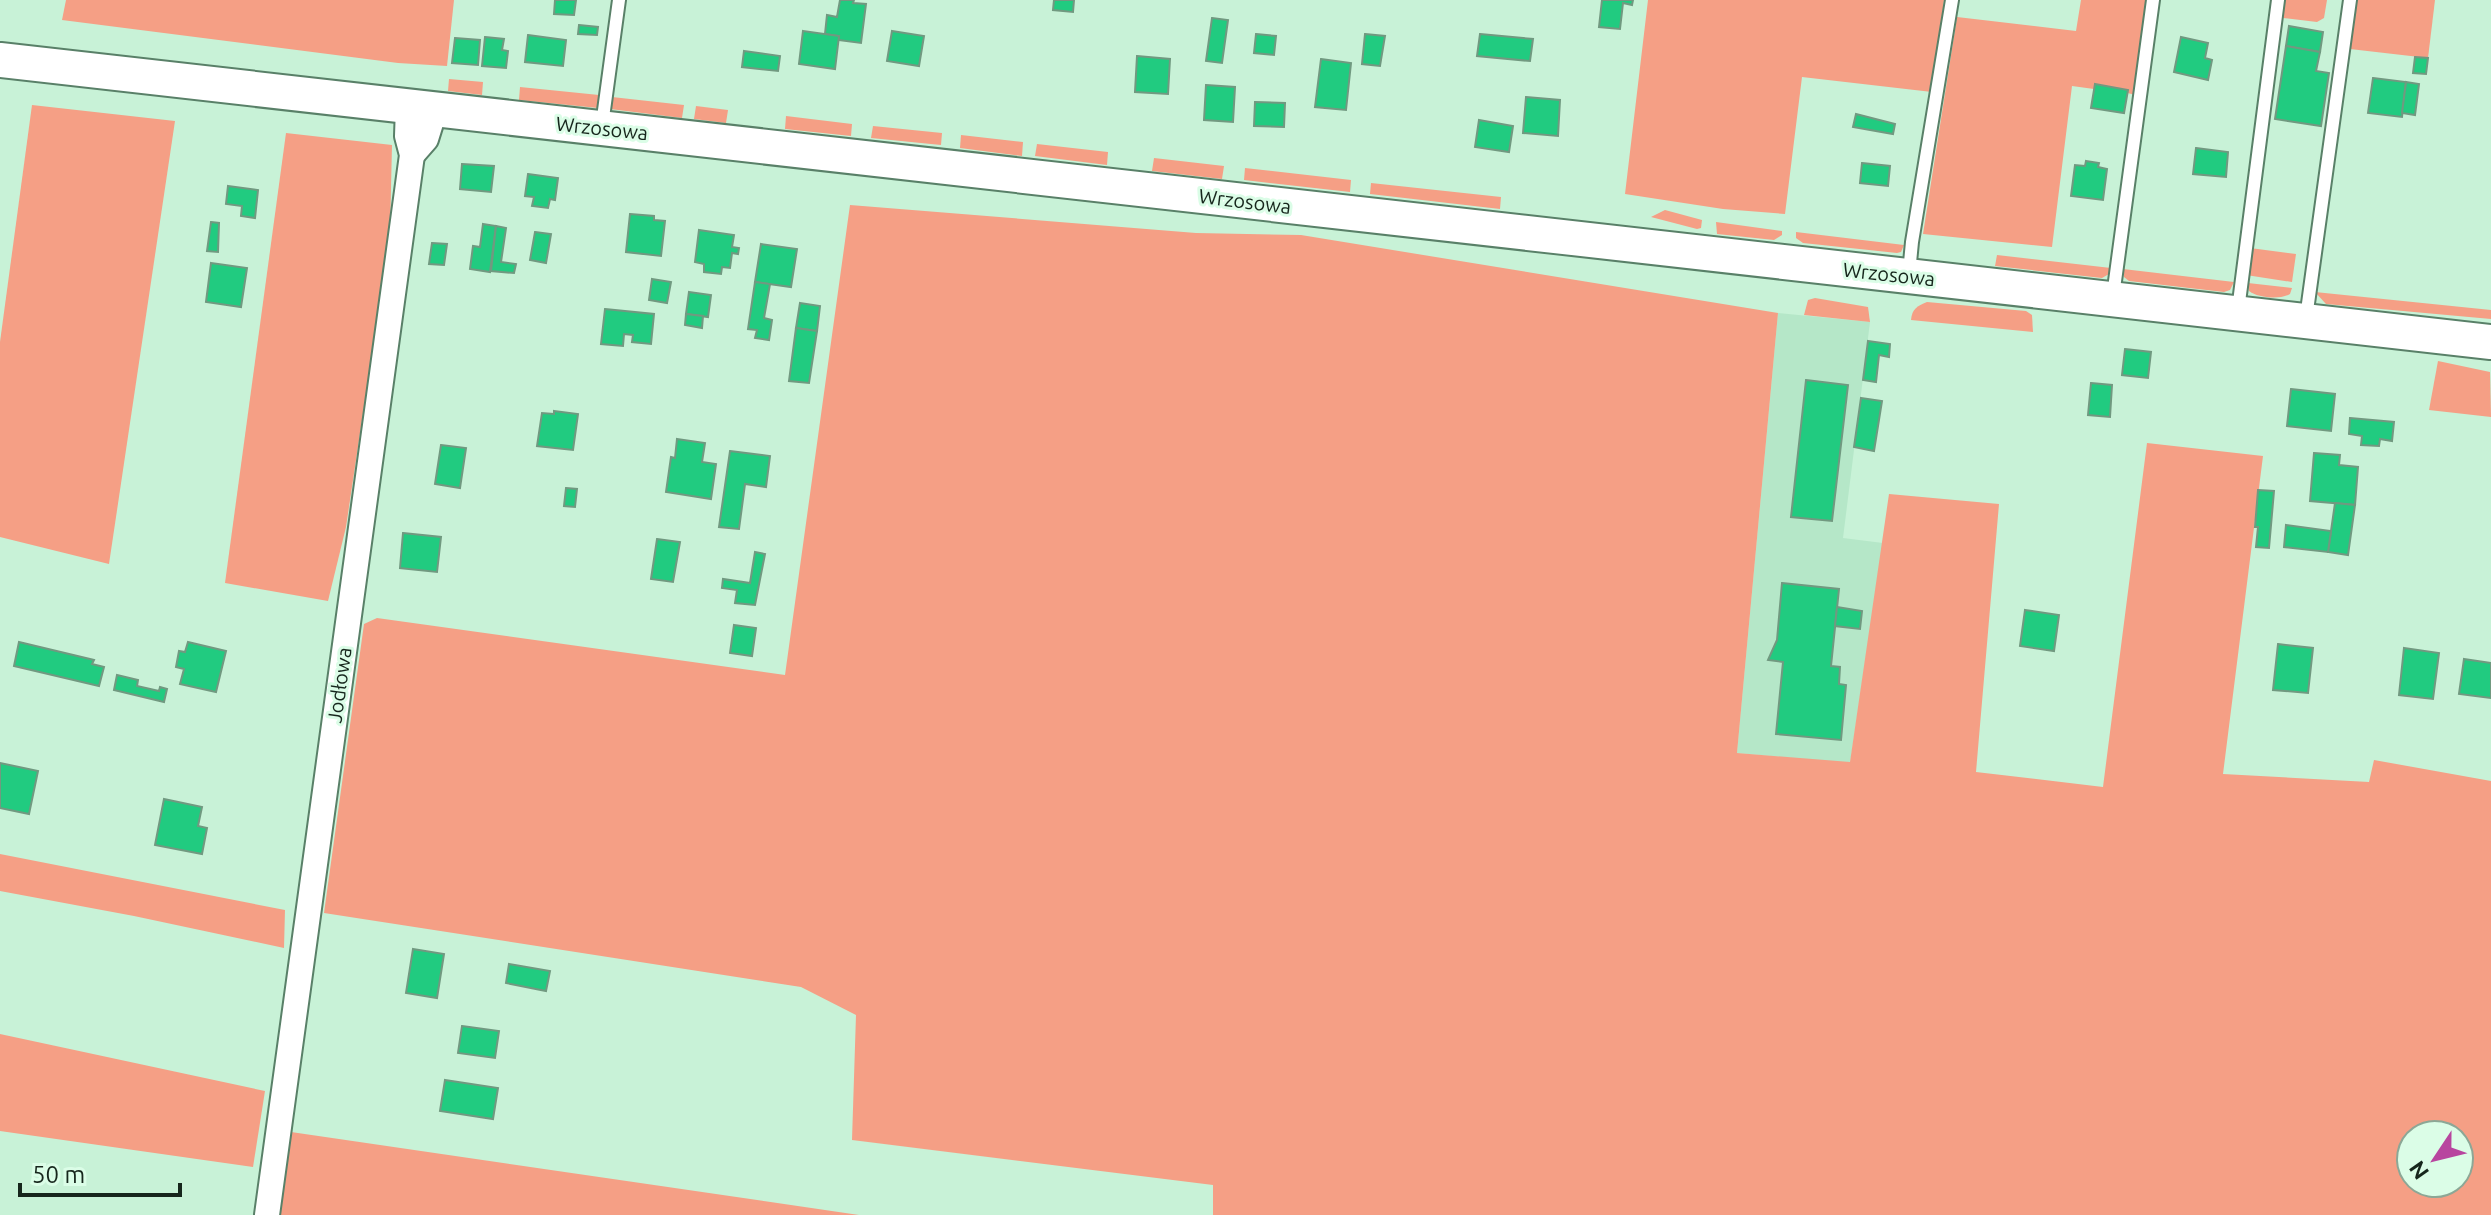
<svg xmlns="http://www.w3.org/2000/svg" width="2491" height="1215" font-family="Ubuntu,sans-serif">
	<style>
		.built { fill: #b5e7c8 }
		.green { fill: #f59f85; fill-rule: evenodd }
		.building { fill: #21cb80; stroke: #719980; stroke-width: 2 }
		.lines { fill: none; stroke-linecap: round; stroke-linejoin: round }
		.service-casing { stroke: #598068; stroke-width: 16 }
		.minor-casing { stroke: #598068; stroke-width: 28 }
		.secondary-casing { stroke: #598068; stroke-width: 38 }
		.service { stroke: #fff; stroke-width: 12 }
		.minor { stroke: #fff; stroke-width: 24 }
		.secondary { stroke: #fff; stroke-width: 34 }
		.labels { text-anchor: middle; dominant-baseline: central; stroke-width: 6; stroke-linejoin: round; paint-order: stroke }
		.street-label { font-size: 20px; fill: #16261c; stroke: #dbfde7 }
	</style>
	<rect width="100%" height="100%" fill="#c8f2d7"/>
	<polygon class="built" points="1778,313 1870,322 1843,538 1883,543 1850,763 1737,753"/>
	<g class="green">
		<polygon points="66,0 454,0 447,66 398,63 62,20"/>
		<polygon points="1648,0 1944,0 1932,92 1802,77 1785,214 1723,209 1625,194"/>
		<polygon points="2081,0 2147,0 2135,95 2095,84 2094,89 2072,86 2052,247 1923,234 1957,17 2076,31"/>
		<polygon points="2285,0 2327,0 2324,18 2317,22 2283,18"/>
		<polygon points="2355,0 2435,0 2428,58 2350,49"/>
		<polygon points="449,79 483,82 482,95 448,91"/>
		<polygon points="520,87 599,95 598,108 519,100"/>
		<polygon points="612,97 684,105 682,118 610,109"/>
		<polygon points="32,105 175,121 109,564 0,537 0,342"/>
		<polygon points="696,106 728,110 726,123 694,119"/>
		<polygon points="786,116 852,124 851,136 785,129"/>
		<polygon points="873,126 942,133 941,145 871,138"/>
		<polygon points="286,133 392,145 390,232 346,527 328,601 225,583"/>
		<polygon points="961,135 1023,142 1022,156 960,148"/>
		<polygon points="1037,144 1108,152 1107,165 1035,156"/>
		<polygon points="1154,158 1224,166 1222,179 1152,171"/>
		<polygon points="1245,168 1351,180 1350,192 1244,180"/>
		<polygon points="1371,183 1501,197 1500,209 1370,194"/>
		<path d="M 850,205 L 1196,233 L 1301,235 L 1778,313 L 1737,753 L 1850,762 L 1889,494 L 1999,504 L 1976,772 L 2103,787 L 2147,443 L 2263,456 L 2223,774 L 2369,782 L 2374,760 L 2491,781 L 2491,1215 L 1213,1215 L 1213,1185 L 852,1140 L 856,1015 L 801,987 L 324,913 L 364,624 L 377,618 L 785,675 ZM 2411,1135 L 2459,1135 L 2459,1183 L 2411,1183 Z"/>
		<polygon points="1665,210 1702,220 1701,228 1697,229 1651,217"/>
		<polygon points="1716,222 1782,231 1782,235 1774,240 1717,234"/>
		<polygon points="1796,232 1904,245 1901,252 1897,253 1803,243 1796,238"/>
		<polygon points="2250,248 2296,254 2292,282 2246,275"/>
		<polygon points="1997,255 2111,268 2109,274 2102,278 1995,266"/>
		<polygon points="2123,269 2234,282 2230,290 2224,292 2129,281 2124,277"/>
		<path d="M 2248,283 L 2292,288 L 2290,294 C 2280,300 2258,298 2249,291 Z"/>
		<polygon points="2315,292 2491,310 2491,319 2326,304"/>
		<polygon points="1815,298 1868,307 1870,322 1804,315 1808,300"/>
		<path d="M 1927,302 L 2026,311 L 2032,315 L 2033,332 L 1911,320 C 1912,309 1917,306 1927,302 Z"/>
		<polygon points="2438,361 2490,372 2491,417 2429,410"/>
		<polygon points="0,854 285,910 284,948 134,916 0,891"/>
		<polygon points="0,1034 265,1091 253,1167 0,1131"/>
		<polygon points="291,1132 859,1215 280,1215"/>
	</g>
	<g class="building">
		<polygon points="555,0 576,0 574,15 554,14"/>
		<polygon points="840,0 854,0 853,3 866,4 861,43 838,40 839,36 825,34 827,15 837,17"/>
		<polygon points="1054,0 1074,0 1073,12 1053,10"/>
		<polygon points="1602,0 1633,0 1632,5 1623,3 1620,29 1599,27"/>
		<polygon points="1212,18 1228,20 1222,63 1206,61"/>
		<polygon points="579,25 598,27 597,35 578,34"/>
		<polygon points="2289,26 2323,32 2320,52 2286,46"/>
		<polygon points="803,31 839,36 835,69 799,64"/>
		<polygon points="892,31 924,36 919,66 887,61"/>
		<polygon points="1256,34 1276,36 1274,55 1254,53"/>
		<polygon points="1365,34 1385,36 1380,66 1362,64"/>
		<polygon points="1480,34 1533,39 1530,61 1477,56"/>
		<polygon points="528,35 566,40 563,66 525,62"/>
		<polygon points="485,37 504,39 502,50 508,51 506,68 482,66"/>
		<polygon points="2181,37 2208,43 2205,58 2212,60 2208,80 2174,72"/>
		<polygon points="455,38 480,40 478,65 452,63"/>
		<polygon points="2286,46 2320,52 2316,71 2329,73 2321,126 2275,119"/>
		<polygon points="744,51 780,56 778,71 742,67"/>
		<polygon points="1137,56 1170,59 1168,94 1135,92"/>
		<polygon points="2415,57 2428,58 2426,74 2413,73"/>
		<polygon points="1321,59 1351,63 1346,110 1315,107"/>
		<polygon points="2373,78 2406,82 2402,117 2368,113"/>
		<polygon points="2406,82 2419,84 2415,115 2402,113"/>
		<polygon points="2095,84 2128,90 2124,113 2091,108"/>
		<polygon points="1206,85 1235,87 1233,122 1204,120"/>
		<polygon points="1526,97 1560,100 1558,136 1523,133"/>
		<polygon points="1255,102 1285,103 1284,127 1254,126"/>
		<polygon points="1856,114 1895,124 1893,134 1853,127"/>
		<polygon points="1479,120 1513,126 1509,152 1475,147"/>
		<polygon points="2196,148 2228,152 2226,177 2193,174"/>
		<polygon points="2086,161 2099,163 2098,167 2107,169 2103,200 2071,196 2075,165 2085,166"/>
		<polygon points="1862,163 1890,166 1888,186 1860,183"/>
		<polygon points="462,164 494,166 491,192 460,189"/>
		<polygon points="528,174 558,178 555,200 550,199 548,208 532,206 534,197 525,196"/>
		<polygon points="228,186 258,190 255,218 241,216 242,206 226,204"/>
		<polygon points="630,214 654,216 654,220 665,221 661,256 626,252"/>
		<polygon points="211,222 219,223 218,252 207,251"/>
		<polygon points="483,224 496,226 490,272 470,269 473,246 480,247"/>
		<polygon points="496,226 506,228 501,262 516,264 514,273 491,271"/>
		<polygon points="699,230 734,235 732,247 739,248 738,254 732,253 730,268 722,267 721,274 704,272 704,264 695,262"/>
		<polygon points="535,232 551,234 546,263 530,260"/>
		<polygon points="432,243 447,244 444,265 429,264"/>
		<polygon points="761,244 797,249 791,287 755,282"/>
		<polygon points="211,263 247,268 241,307 206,302"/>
		<polygon points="652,279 671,282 667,303 649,300"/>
		<polygon points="755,282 770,284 764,318 772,320 769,340 755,338 757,330 748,329"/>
		<polygon points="689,292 711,295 708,317 686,314"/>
		<polygon points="800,303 820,306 817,331 796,328"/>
		<polygon points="605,309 654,314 651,344 632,342 633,335 624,334 623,346 601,344"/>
		<polygon points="686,314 703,316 702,328 685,325"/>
		<polygon points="796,328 817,331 809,383 789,381"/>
		<polygon points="1868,341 1890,344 1889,357 1879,355 1876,382 1863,380"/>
		<polygon points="2125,349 2151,352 2148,378 2122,375"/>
		<polygon points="1806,380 1848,385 1832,521 1791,517"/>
		<polygon points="2091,383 2112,385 2110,417 2088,415"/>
		<polygon points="2291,389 2335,394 2331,431 2287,426"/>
		<polygon points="1861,398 1882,401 1874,451 1854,447"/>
		<polygon points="554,411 578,414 573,450 537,446 542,413 554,414"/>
		<polygon points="2350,418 2394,422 2392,441 2380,439 2379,446 2361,445 2362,436 2349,434"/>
		<polygon points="677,439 705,443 702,462 716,464 711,499 666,492 671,457 675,458"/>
		<polygon points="441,445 466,448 460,488 435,484"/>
		<polygon points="730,451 770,456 766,487 745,484 739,529 719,527"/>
		<polygon points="2314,453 2340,455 2339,465 2358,467 2355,505 2310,501"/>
		<polygon points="566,488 577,489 575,507 564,506"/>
		<polygon points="2258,490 2274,491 2269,548 2256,547 2258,527 2255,527"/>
		<polygon points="2335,503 2355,505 2348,555 2328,552"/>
		<polygon points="2286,525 2331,531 2328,552 2284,547"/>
		<polygon points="403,533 441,537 437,572 400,568"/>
		<polygon points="657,539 680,542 673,582 651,579"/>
		<polygon points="755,552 765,554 755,605 735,603 737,590 722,588 723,579 750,583"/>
		<polygon points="1782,583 1839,589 1831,666 1840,667 1839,684 1846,685 1841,740 1776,734 1783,662 1768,660 1777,640"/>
		<polygon points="1837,607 1862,611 1860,629 1835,626"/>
		<polygon points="2025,610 2059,615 2054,651 2020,646"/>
		<polygon points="734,625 756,628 752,656 730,653"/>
		<polygon points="19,642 94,660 92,664 104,667 99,686 14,666"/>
		<polygon points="188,642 226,651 216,692 180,684 184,669 176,667 179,651 185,652"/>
		<polygon points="2278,644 2313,648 2308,693 2273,690"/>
		<polygon points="2404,648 2439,653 2433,699 2399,695"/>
		<polygon points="2464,659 2491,663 2491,698 2459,694"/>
		<polygon points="117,675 138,680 137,686 159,691 160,687 167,689 164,702 114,690"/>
		<polygon points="0,763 38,771 29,814 0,808"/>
		<polygon points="164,799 202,807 198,826 207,828 202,854 155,845"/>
		<polygon points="413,949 444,954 437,998 406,993"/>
		<polygon points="509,964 550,971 546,991 506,983"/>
		<polygon points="462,1026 499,1031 495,1058 458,1053"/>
		<polygon points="445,1080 498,1088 493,1119 440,1111"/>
	</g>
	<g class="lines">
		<g class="service-casing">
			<g id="service">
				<polyline points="602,125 619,0"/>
				<polyline points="1909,273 1912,242 1952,0"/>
				<polyline points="2113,296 2153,0"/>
				<polyline points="2238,310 2278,0"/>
				<polyline points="2306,318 2350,0"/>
			</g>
		</g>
		<g class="minor-casing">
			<g id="minor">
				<polyline points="412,155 426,139 435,110"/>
				<polyline points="267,1215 412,155 407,136 408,107"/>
			</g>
		</g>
		<g class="secondary-casing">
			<polyline id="secondary" points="0,60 2491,342"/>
		</g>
		<use href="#service" class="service"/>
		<use href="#minor" class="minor"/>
		<use href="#secondary" class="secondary"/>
	</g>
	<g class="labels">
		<g class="street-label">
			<text transform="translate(602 128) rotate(6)">Wrzosowa</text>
			<text transform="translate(1245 201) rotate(7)">Wrzosowa</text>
			<text transform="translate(1889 274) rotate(6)">Wrzosowa</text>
			<text transform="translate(339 685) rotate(-82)">Jodłowa</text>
		</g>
	</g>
	<g transform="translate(2435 1159) rotate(235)"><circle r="38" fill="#dbfde7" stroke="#8ca796" stroke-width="2"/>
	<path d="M0-6L14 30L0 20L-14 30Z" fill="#b8459f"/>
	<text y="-12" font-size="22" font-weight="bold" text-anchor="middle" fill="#16261c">N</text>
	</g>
	<path d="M20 1183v12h160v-12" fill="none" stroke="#16261c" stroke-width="4"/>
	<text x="32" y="1183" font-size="24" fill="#16261c" stroke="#dbfde7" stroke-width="6" paint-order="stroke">50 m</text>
</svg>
